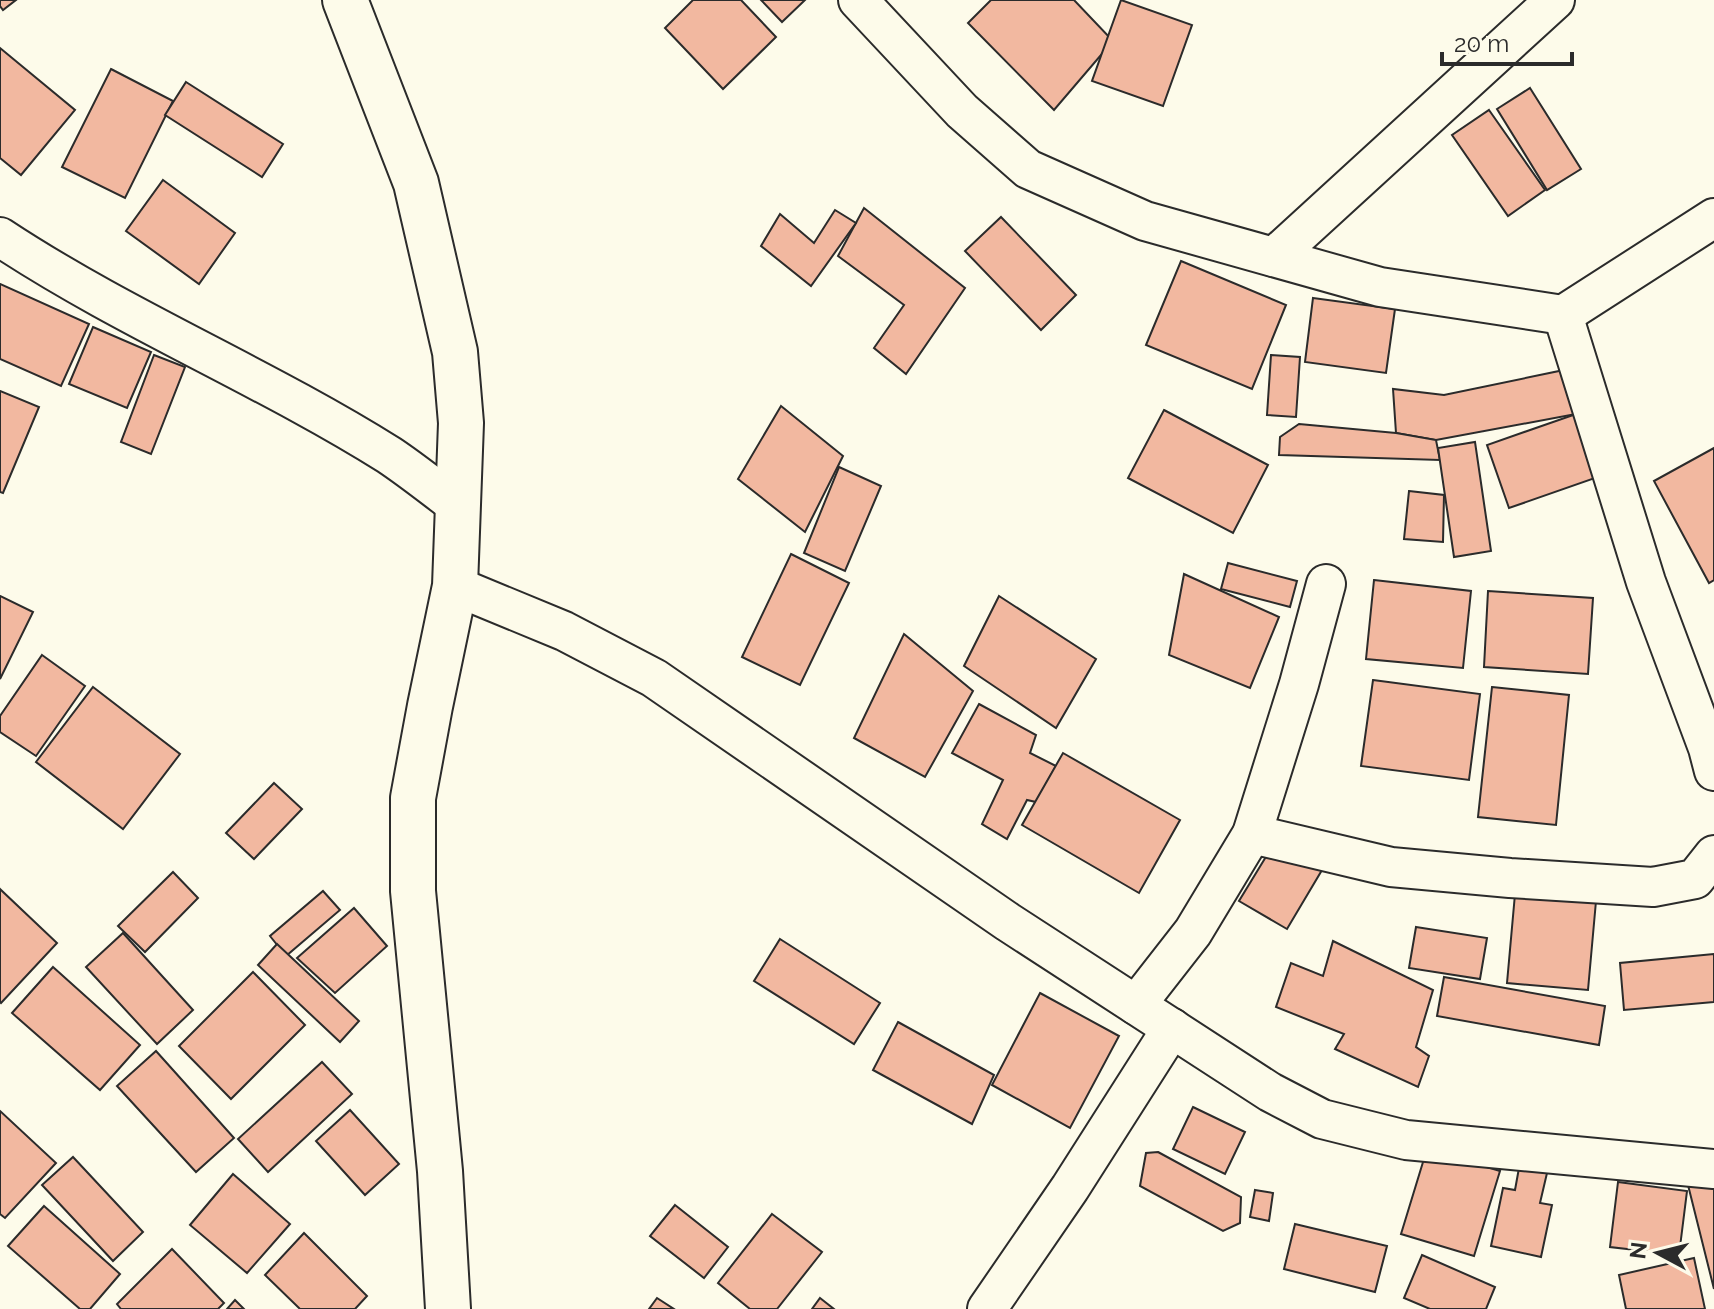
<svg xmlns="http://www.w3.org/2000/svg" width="1714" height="1309" font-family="Raleway,sans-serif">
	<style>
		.building { fill: #f2b8a0; stroke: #2b2b2b; stroke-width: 2 }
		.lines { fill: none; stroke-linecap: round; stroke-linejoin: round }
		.minor-casing { stroke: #2b2b2b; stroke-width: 42 }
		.tertiary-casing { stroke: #2b2b2b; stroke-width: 48 }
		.minor { stroke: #fdfbea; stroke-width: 38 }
		.tertiary { stroke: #fdfbea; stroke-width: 44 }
	</style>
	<rect width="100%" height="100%" fill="#fdfbea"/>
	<g class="building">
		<polygon points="0,0 16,0 3,10 0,6"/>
		<polygon points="693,0 741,0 776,37 723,89 665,28"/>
		<polygon points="761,0 805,0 782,22"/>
		<polygon points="991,0 1074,0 1113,41 1054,110 968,23"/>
		<polygon points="1121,0 1192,25 1163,106 1092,81"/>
		<polygon points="0,48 75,110 21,175 0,158"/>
		<polygon points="111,69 173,101 125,198 62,167"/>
		<polygon points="186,82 283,144 262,177 165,115"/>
		<polygon points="1530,88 1581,169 1547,190 1497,109"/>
		<polygon points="1489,110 1545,190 1508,216 1452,135"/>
		<polygon points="163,180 235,233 199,284 126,231"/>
		<polygon points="864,208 965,288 906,374 874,348 904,305 838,256"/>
		<polygon points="835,210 856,223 811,286 761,246 780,214 814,243"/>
		<polygon points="1001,217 1076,295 1041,330 965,251"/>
		<polygon points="1181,261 1286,305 1252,389 1146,345"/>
		<polygon points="0,284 89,324 61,386 0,359"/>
		<polygon points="1313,298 1395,309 1386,373 1305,362"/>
		<polygon points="93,327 151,352 127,408 69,384"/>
		<polygon points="154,355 185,367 151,454 121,442"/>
		<polygon points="1271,355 1300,357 1296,417 1267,415"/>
		<polygon points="1564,370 1576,414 1436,440 1396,433 1393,389 1444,395"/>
		<polygon points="0,391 39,407 3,493 0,492"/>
		<polygon points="781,406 843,456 805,532 738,479"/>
		<polygon points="1164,410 1268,465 1233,533 1128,478"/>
		<polygon points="1576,414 1598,477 1509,508 1487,445"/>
		<polygon points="1299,424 1396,433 1436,440 1440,460 1279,455 1280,437"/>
		<polygon points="1475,442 1491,551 1454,557 1438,448"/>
		<polygon points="1714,448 1714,580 1709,583 1654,481"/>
		<polygon points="839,467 881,486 845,571 804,553"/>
		<polygon points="1409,491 1444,495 1443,542 1404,539"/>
		<polygon points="791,554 849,583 800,685 742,657"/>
		<polygon points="1228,563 1297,581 1290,607 1221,589"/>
		<polygon points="1184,574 1279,617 1250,688 1169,655"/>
		<polygon points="1374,580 1471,591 1463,668 1366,659"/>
		<polygon points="1488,591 1593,598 1588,674 1484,667"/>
		<polygon points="0,596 33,612 0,679"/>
		<polygon points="999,596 1096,659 1056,728 964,666"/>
		<polygon points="904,634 973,691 925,777 854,738"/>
		<polygon points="42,655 85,686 36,756 0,732 0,716"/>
		<polygon points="1373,680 1480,694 1469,780 1361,766"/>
		<polygon points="93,687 180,754 123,829 36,762"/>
		<polygon points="1492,687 1569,695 1556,825 1478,817"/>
		<polygon points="979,704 1036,735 1030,753 1056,766 1036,802 1027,800 1007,839 982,824 1003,780 952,753"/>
		<polygon points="1063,753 1180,820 1139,893 1022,825"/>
		<polygon points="274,783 302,809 254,859 226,833"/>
		<polygon points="1275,842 1322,870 1287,929 1239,901"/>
		<polygon points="173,872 198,898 145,952 118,926"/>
		<polygon points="0,889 57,943 1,1003 0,1002"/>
		<polygon points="323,891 340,910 286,956 270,936"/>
		<polygon points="1515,894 1596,901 1588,990 1507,983"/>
		<polygon points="354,908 387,946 335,993 297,958"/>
		<polygon points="1416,927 1487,938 1480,979 1409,968"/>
		<polygon points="123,933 193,1010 157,1044 86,967"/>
		<polygon points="780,939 880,1003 854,1044 754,981"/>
		<polygon points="1333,941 1433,990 1416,1047 1429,1056 1418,1087 1335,1049 1344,1034 1276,1007 1291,963 1323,976"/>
		<polygon points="277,944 359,1021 340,1042 258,965"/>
		<polygon points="1714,954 1714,1002 1624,1010 1620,963"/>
		<polygon points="53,967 140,1045 100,1090 12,1013"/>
		<polygon points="253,972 305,1025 231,1099 179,1046"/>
		<polygon points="1444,977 1605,1006 1599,1045 1437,1016"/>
		<polygon points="1040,993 1119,1036 1070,1128 992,1085"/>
		<polygon points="898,1022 994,1075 972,1124 873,1070"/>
		<polygon points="156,1051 234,1138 196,1172 117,1086"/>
		<polygon points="322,1062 352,1094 268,1172 238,1139"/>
		<polygon points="1193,1107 1245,1132 1225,1174 1173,1149"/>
		<polygon points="350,1110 399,1164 365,1195 316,1141"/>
		<polygon points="0,1111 56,1163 5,1218 0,1214"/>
		<polygon points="1427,1149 1500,1171 1474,1256 1401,1234"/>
		<polygon points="1158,1152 1241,1197 1240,1223 1223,1231 1140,1186 1146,1153"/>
		<polygon points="73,1157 143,1232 113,1261 42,1185"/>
		<polygon points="1519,1168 1547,1173 1540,1203 1552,1205 1541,1257 1491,1246 1503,1188 1515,1190"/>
		<polygon points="233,1174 290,1224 247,1273 190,1225"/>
		<polygon points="1714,1175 1714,1289 1687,1181"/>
		<polygon points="1618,1182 1687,1191 1679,1255 1610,1247"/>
		<polygon points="1255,1190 1273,1193 1269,1221 1250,1217"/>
		<polygon points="675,1205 728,1247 704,1278 650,1236"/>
		<polygon points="44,1206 120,1274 90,1309 80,1309 8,1246"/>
		<polygon points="772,1214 822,1252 777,1309 750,1309 718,1283"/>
		<polygon points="1295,1224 1387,1246 1375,1292 1284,1269"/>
		<polygon points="304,1233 367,1296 355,1309 300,1309 265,1275"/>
		<polygon points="172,1249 224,1303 218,1309 121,1309 117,1304"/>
		<polygon points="1422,1255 1495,1287 1486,1309 1430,1309 1404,1298"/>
		<polygon points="1694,1258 1705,1309 1626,1309 1619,1275"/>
		<polygon points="657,1298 674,1309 649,1309"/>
		<polygon points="820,1298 834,1309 812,1309"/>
		<polygon points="235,1300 244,1309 227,1309"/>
	</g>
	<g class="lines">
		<g class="minor-casing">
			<g id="minor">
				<polyline points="858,0 962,111 1028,169 1145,221 1380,287 1563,315 1714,218"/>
				<path d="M 0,237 C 124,319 263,376 389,455 C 413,471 435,489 458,506"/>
				<polyline points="1274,257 1555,0"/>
				<polyline points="1563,315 1646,582 1708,748 1714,771"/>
				<polyline points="455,586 564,631 654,678 1008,922 1270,1092 1322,1119 1406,1140 1714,1169"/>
				<polyline points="1252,834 1391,867 1510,878 1653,887 1695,879 1714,855"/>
				<polyline points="1136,1005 1193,932 1252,834 1299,684 1326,584"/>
				<polyline points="987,1309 1070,1188 1172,1028"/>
			</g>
		</g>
		<g class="tertiary-casing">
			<polyline id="tertiary" points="345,0 416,183 455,352 461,423 455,586 430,706 413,798 413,891 440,1171 448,1309"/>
		</g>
		<use href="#minor" class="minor"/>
		<use href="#tertiary" class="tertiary"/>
	</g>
	<g transform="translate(1658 1253) rotate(277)" stroke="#fdfbea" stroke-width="6" paint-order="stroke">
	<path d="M0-6L14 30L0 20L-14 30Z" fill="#2b2b2b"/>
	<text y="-12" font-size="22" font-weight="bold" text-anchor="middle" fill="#2b2b2b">N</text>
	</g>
	<path d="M1442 52v12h130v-12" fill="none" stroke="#2b2b2b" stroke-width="4"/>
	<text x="1454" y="52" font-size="24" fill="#2b2b2b" stroke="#fdfbea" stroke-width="6" paint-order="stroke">20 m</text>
</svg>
